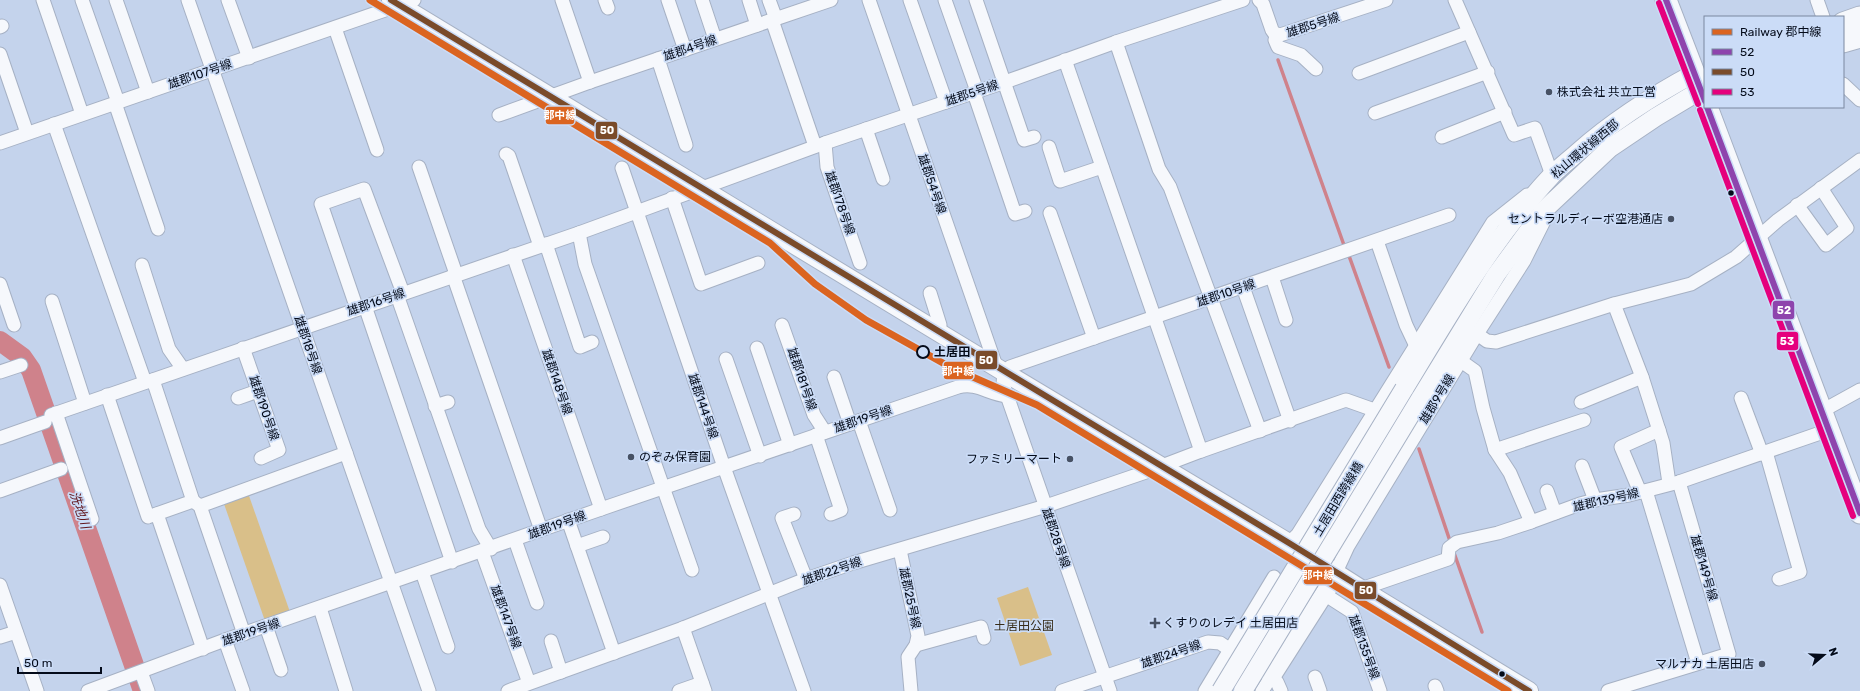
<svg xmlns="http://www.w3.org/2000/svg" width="1860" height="691" font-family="Rubik,'Noto Sans JP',sans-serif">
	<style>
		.green { fill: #d9bf89 }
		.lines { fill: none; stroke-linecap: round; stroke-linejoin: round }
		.stream { stroke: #cf828b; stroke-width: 3.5 }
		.river { stroke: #cf828b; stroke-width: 20 }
		.street-casing { stroke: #a6b1c4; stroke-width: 15 }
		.secondary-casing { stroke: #a6b1c4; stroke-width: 20 }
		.primary-casing { stroke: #a6b1c4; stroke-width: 23 }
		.street { stroke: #f6f8fc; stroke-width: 13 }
		.secondary { stroke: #f6f8fc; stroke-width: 18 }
		.primary { stroke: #f6f8fc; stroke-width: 21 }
		.secondary-bridge-casing { stroke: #a6b1c4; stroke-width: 20; stroke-linecap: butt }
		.secondary-bridge { stroke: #f6f8fc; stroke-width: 18 }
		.bus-1-casing { stroke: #cbdcf7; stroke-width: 9 }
		.bus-2-casing { stroke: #cbdcf7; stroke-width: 9 }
		.bus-3-casing { stroke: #cbdcf7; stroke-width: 9 }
		.bus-1 { stroke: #8e44ad; stroke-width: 6 }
		.bus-2 { stroke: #7a4b2a; stroke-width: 6 }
		.bus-3 { stroke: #e5007d; stroke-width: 6 }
		.rail-1-casing { stroke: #cbdcf7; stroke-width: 10 }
		.rail-1 { stroke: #db6420; stroke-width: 7 }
		.poi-dot { fill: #475164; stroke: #cbdcf7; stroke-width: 1.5 }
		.bus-dot { fill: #040b1a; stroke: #cbdcf7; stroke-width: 1.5 }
		.stop-dot { fill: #cbdcf7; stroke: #040b1a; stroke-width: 2 }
		.labels { text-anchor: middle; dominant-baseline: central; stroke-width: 3.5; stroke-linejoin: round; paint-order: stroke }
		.street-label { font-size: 12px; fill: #040b1a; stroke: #cbdcf7 }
		.poi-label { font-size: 12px; fill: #040b1a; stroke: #cbdcf7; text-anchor: start }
		.stop-label { font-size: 12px; font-weight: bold; fill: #040b1a; stroke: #cbdcf7; text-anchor: start }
		.park-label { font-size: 12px; fill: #372c19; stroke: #cbdcf7 }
		.water-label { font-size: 13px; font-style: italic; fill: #62161d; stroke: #cbdcf7 }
		.line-badge { stroke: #cbdcf7; stroke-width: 1.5 }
		.badge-label { font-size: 11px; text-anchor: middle; font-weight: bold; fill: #fff }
	</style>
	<rect width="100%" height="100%" fill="#c4d3ec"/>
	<g class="green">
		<polygon points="248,493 290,612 265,621 223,501"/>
		<polygon points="1028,587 1052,655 1020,666 997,598"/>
	</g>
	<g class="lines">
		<g class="stream">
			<polyline points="1278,60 1345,248"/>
			<polyline points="1348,253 1389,367"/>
			<polyline points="1419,449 1450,541"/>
			<polyline points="1453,550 1482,632"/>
		</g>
		<polyline class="river" points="0,341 22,357 31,370 143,691"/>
		<g class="street-casing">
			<g id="street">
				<polyline points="43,0 82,114"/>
				<polyline points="82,0 118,102"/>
				<polyline points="116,0 148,92"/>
				<polyline points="188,0 429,691"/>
				<polyline points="228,0 249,58"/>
				<polyline points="562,0 590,82"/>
				<polyline points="605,0 608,8"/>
				<polyline points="668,0 685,50"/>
				<polyline points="702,0 715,39"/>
				<polyline points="749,0 757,25"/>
				<polyline points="769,0 776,19"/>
				<polyline points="869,0 997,369"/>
				<polyline points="910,0 946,102"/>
				<polyline points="945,0 977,91"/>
				<polyline points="976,0 1024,140 1034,137"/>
				<polyline points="1259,0 1263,4 1272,30 1274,33 1280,35 1386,0"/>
				<polyline points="1455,0 1514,135 1535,128 1552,175"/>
				<polyline points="1817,0 1823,17"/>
				<polyline points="772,20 815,146"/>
				<polyline points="0,27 2,26"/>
				<polyline points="335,28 377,150"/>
				<polyline points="1277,35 1275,40 1278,47 1301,55 1316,69"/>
				<polyline points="1116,42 1159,169 1170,187 1260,431"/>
				<polyline points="0,54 27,133"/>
				<polyline points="658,59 686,145"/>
				<polyline points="1065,60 1201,451"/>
				<polyline points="1359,73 1469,32"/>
				<polyline points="1843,84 1860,100"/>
				<polyline points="974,93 1015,214 1025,211"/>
				<polyline points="115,103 158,229"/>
				<polyline points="1375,113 1488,72"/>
				<polyline points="499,115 590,82 831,0"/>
				<polyline points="54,124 145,382"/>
				<polyline points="866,129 883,179"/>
				<polyline points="1442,137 1505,112"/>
				<polyline points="0,143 414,0"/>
				<polyline points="825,143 827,167 860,263"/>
				<polyline points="1049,147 1060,181 1102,167"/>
				<polyline points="506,154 509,156 540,246"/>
				<polyline points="419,167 456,274"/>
				<polyline points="622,168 724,467 804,691"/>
				<polyline points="672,198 701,284 758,263"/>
				<polyline points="1797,205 1826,245 1847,228 1821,188"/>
				<polyline points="1050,213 1094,338"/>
				<polyline points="579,233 585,264 692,570"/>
				<polyline points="1377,241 1406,325 1415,344"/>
				<polyline points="546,244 580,347 592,342"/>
				<polyline points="513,255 601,509"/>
				<polyline points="142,265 169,349 183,369"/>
				<polyline points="453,275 541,530"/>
				<polyline points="1272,277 1286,320"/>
				<polyline points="0,284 14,325"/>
				<polyline points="1243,287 1290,421"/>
				<polyline points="930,293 940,325 939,332"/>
				<polyline points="397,295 479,529 491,549"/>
				<polyline points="52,301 85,403"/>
				<polyline points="1614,304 1642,377 1663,443 1669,483"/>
				<polyline points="365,306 452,562"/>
				<polyline points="357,309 321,204 364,189 403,293"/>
				<polyline points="782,325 814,415 825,432"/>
				<polyline points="1477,334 1487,341 1496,342 1614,304 1691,284 1736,257 1778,220 1860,160"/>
				<polyline points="243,348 279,450 261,458"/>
				<polyline points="757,348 790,445"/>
				<polyline points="726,359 760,456"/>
				<polyline points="1461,361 1475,371 1483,408 1495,450 1510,473 1531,522 1580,504 1595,500 1629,495 1679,482 1829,430"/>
				<polyline points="0,372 21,365"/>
				<polyline points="834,377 850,424"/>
				<polyline points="107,395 148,517 193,501 153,380"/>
				<polyline points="238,398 258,391"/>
				<polyline points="1741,398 1762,454"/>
				<polyline points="1581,402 1642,377"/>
				<polyline points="435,406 448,402"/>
				<polyline points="1822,411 1860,390"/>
				<polyline points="56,413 92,519"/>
				<polyline points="51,415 579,233 825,143 1005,82 1116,42 1243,0"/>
				<polyline points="859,421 890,510"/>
				<polyline points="816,435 841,510 831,514"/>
				<polyline points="0,438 45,422"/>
				<polyline points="1495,450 1584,420"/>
				<polyline points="1766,452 1800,572 1779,579"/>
				<polyline points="1582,466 1595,500"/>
				<polyline points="0,491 61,469"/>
				<polyline points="1547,491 1555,513"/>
				<polyline points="1646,491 1698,663"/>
				<polyline points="1640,492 1621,447 1659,430"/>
				<polyline points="193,501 200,506 244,634"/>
				<polyline points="200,506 346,453"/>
				<polyline points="157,514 203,649"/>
				<polyline points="794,514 782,518 806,579"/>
				<polyline points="568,520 614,653"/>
				<polyline points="515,540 537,603"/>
				<polyline points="1289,543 1298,534 1493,222 1527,195"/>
				<polyline points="577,546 603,537"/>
				<polyline points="900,550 918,636 916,645 908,657 911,691"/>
				<polyline points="482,552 529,683"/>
				<polyline points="422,572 448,647"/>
				<polyline points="1336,572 1348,546 1477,334 1524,261 1545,219"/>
				<polyline points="0,585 37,691"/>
				<polyline points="1361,589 1448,559 1449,548 1457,542 1498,533 1531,522"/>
				<polyline points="1324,594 1352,612 1380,691"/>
				<polyline points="320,608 346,691"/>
				<polyline points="266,626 281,670"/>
				<polyline points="683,628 705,691"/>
				<polyline points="0,637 16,632"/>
				<polyline points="225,640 243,691"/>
				<polyline points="551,641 561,672"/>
				<polyline points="916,645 981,627 984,638"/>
				<polyline points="141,672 148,691"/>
				<polyline points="1265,673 1277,682 1281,691"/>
				<polyline points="1315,677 1320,691"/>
				<polyline points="1435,686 1437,691"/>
				<path d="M 88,691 L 225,640 L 601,509 L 958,387 C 977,382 988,394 1007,396"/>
				<polyline points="508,691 683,628 806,579 853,563 1046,506 1146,472 1201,451 1346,400 1377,411 1414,437"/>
				<polyline points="679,691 702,683"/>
				<polyline points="1062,691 1208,642 1220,643 1248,662"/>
				<polyline points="1110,691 1003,384 1004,372 1010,367 1449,215"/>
				<polyline points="1205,691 1274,577"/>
				<polyline points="1262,691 1271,677"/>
				<polyline points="1608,691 1729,654 1679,482"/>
			</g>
		</g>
		<g class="secondary-casing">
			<g id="secondary">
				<polyline points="391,0 1004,372 1289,543 1361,589 1529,691"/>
				<path d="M 1404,389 C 1449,315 1492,239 1552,175 C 1560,167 1569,160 1577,153 C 1613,121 1652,96 1695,73"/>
				<polyline points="1420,399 1496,275 1543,211 1610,148 1656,117 1701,90"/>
				<polyline points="1271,677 1331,583 1336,572"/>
			</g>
		</g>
		<g class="primary-casing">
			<g id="primary">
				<polyline points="1666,0 1705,101"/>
				<polyline points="1843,23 1860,17"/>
				<polyline points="1843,42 1860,37"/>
				<polyline points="1707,107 1860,513"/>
			</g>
		</g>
		<use href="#street" class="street"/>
		<use href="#secondary" class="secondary"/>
		<use href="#primary" class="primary"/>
		<g class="secondary-bridge-casing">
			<g id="secondary-bridge">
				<polyline points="1221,691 1404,389"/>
				<polyline points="1243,691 1420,399"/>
			</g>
		</g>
		<use href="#secondary-bridge" class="secondary-bridge"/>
		<g class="bus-1-casing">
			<g id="bus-1">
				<polyline points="1666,0 1705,101"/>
				<polyline points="1707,107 1860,513"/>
			</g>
		</g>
		<g class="bus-2-casing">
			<polyline id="bus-2" points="391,0 1289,543 1529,691"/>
		</g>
		<g class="bus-3-casing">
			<g id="bus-3">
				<polyline points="1659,3 1698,104"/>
				<polyline points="1700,110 1853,516"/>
			</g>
		</g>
		<use href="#bus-1" class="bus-1"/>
		<use href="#bus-2" class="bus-2"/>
		<use href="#bus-3" class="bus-3"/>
		<g class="rail-1-casing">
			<polyline id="rail-1" points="370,0 770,243 815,284 866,320 950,367 1037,405 1508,691"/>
		</g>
		<use href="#rail-1" class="rail-1"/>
	</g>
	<g class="poi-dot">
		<circle cx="1549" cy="92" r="4"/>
		<circle cx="1671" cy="219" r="4"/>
		<circle cx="631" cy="457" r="4"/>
		<circle cx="1070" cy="459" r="4"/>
		<path d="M1153 617h4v4h4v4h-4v4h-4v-4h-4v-4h4z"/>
		<circle cx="1762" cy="664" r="4"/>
	</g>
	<g class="bus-dot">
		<circle cx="1731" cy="193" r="3.5"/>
		<circle cx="1502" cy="674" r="3.5"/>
	</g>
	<circle class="stop-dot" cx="923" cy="352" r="6"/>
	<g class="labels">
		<g class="street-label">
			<text transform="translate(1313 25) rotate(-18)">雄郡5号線</text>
			<text transform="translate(690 48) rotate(-19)">雄郡4号線</text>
			<text transform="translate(200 74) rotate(-19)">雄郡107号線</text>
			<text transform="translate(972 93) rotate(-19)">雄郡5号線</text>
			<text transform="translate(1585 149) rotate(-40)">松山環状線西部</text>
			<text transform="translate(932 184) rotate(71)">雄郡54号線</text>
			<text transform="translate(840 203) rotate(71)">雄郡178号線</text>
			<text transform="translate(1226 293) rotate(-19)">雄郡10号線</text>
			<text transform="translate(376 302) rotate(-19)">雄郡16号線</text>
			<text transform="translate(308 345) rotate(71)">雄郡18号線</text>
			<text transform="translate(802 379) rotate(71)">雄郡181号線</text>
			<text transform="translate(557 382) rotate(71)">雄郡148号線</text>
			<text transform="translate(1437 399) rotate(-59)">雄郡9号線</text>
			<text transform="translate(703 406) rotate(71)">雄郡144号線</text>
			<text transform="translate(264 408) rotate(71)">雄郡190号線</text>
			<text transform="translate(863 419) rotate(-19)">雄郡19号線</text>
			<text transform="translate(1338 499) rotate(-59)">土居田西跨線橋</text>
			<text transform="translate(1606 500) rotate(-13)">雄郡139号線</text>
			<text transform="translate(557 525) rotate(-20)">雄郡19号線</text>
			<text transform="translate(1056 538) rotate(71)">雄郡28号線</text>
			<text transform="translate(1704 568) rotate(74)">雄郡149号線</text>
			<text transform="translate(832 571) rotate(-19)">雄郡22号線</text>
			<text transform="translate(910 598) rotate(78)">雄郡25号線</text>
			<text transform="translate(506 617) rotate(70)">雄郡147号線</text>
			<text transform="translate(251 632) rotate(-19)">雄郡19号線</text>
			<text transform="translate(1364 647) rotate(70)">雄郡135号線</text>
			<text transform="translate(1171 654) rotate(-19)">雄郡24号線</text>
		</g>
		<g class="poi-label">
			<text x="1557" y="92">株式会社 共立工営</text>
			<text x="1663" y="219" text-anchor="end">セントラルディーボ空港通店</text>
			<text x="639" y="457">のぞみ保育園</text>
			<text x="1062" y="459" text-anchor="end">ファミリーマート</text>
			<text x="1163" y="623">くすりのレデイ 土居田店</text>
			<text x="1754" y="664" text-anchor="end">マルナカ 土居田店</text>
		</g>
		<g class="stop-label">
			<text x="934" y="352">土居田</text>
		</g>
		<g class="park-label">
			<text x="1024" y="626">土居田公園</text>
		</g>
		<g class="water-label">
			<text transform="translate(80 510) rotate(71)">洗地川</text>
		</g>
	</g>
	<g class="line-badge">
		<rect x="545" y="106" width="30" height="19" rx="4" fill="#db6420"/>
		<rect x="595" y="121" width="23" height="19" rx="4" fill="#7a4b2a"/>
		<rect x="1772" y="300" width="23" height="20" rx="4" fill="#8e44ad"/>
		<rect x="1776" y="331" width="23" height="20" rx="4" fill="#e5007d"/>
		<rect x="975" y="350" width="23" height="20" rx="4" fill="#7a4b2a"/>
		<rect x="943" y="361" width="31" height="19" rx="4" fill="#db6420"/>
		<rect x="1303" y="566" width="30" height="19" rx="4" fill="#db6420"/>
		<rect x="1354" y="581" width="23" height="19" rx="4" fill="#7a4b2a"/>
	</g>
	<g class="badge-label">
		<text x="560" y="119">郡中線</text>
		<text x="607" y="134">50</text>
		<text x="1784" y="314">52</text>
		<text x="1787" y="345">53</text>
		<text x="986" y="364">50</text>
		<text x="958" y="375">郡中線</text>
		<text x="1318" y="579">郡中線</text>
		<text x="1366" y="594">50</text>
	</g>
	<rect x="1704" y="16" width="140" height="92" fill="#cbdcf7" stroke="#7b889f"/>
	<rect x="1712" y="29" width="20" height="6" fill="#db6420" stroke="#7b889f"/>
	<text x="1740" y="36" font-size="12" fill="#040b1a">Railway 郡中線</text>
	<rect x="1712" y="49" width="20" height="6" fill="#8e44ad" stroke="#7b889f"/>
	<text x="1740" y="56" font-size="12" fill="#040b1a">52</text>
	<rect x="1712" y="69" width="20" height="6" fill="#7a4b2a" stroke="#7b889f"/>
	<text x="1740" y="76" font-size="12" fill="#040b1a">50</text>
	<rect x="1712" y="89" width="20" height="6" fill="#e5007d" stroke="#7b889f"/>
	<text x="1740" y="96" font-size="12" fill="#040b1a">53</text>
	<g transform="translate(1824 655) rotate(71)" stroke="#cbdcf7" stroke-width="3" paint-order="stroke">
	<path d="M0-3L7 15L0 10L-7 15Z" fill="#040b1a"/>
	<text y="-6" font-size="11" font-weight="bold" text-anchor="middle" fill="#040b1a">N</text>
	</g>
	<path d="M18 667v6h83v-6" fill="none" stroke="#040b1a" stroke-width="2"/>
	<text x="24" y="667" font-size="12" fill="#040b1a" stroke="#cbdcf7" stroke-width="3" paint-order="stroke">50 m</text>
</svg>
